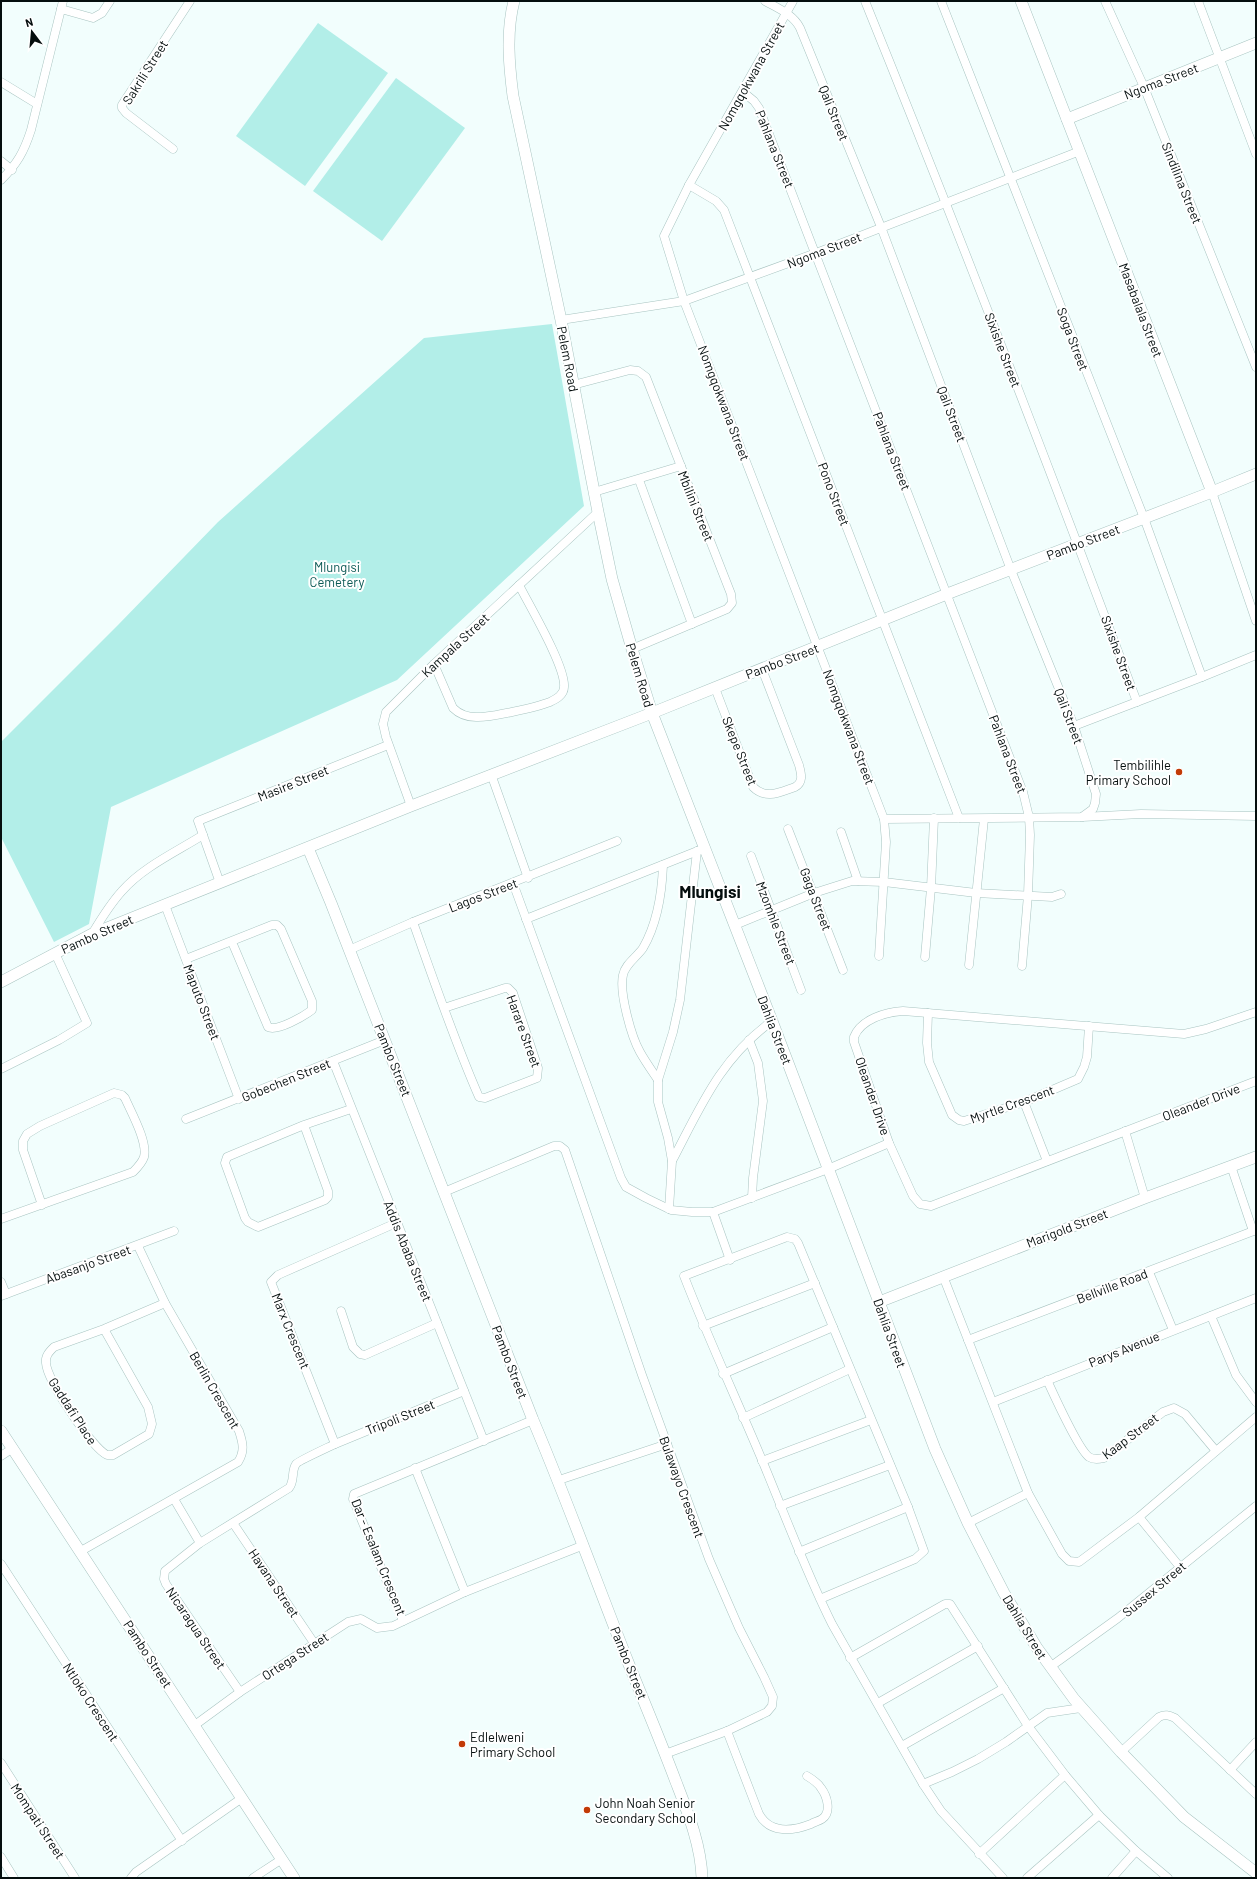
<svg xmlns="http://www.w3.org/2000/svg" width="1257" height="1879" font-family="Barlow,sans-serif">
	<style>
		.green { fill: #b2eee8 }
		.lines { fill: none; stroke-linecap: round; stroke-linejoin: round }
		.street-casing { stroke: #a8c4c1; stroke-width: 9 }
		.secondary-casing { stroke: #a8c4c1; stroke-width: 12 }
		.street { stroke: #fff; stroke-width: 8 }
		.secondary { stroke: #fff; stroke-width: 11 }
		.poi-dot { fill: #c23a06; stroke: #fff; stroke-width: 1.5 }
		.labels { text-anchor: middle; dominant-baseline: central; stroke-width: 4; stroke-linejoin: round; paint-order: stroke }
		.street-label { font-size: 13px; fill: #050e0e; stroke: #fff }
		.park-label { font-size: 13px; fill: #0c5a56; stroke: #fff }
		.poi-label { font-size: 13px; fill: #050e0e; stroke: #fff; text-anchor: start }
		.district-label { font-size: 17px; font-weight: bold; fill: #050e0e; stroke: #fff }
	</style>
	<rect width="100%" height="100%" fill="#f2fefd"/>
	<g class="green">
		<polygon points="318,23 388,73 305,186 236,136"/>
		<polygon points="396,78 465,128 382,241 313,191"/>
		<polygon points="552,324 584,506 397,680 111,807 89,924 54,942 1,837 1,742 118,625 218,522 424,338"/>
	</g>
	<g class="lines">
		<g class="street-casing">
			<g id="street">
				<path d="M 765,1 C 777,8 793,14 800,28 L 881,227 L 1011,570 L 1074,726 L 1096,794 L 1095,803 L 1093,809 L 1082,817"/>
				<polyline points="793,1 689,185 664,236 684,301 884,819 886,842 879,956"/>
				<path d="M 865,1 C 959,233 1049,467 1137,702"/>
				<polyline points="941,1 1144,518 1202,677"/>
				<polyline points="1105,1 1144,87 1256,367"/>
				<polyline points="1198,1 1256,154"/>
				<polyline points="61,9 93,18 102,13 110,1"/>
				<polyline points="1,82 37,104"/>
				<polyline points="743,92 754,101 759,108 1023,792 1029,817 1030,835 1028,895 1022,966"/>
				<polyline points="173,149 126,113 122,108 122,105 190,1"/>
				<polyline points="1,161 12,170"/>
				<path d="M 1,180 C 17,164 24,152 31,130 L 63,1"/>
				<polyline points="689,185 716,201 724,210 959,818"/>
				<polyline points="561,320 684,301 816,253 1080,151"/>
				<polyline points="573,385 630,370 638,371 646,377 731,594 732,603 727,609 632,649"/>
				<polyline points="639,480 692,624"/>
				<polyline points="594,492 681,466"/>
				<polyline points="1212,492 1256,621"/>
				<path d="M 434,664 L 453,708 C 459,714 467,717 476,717 C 489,718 537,707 550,702 C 556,699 564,695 564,687 C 566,667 529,605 519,585"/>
				<path d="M 715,688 L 753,787 C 766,800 780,792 795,787 C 804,782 801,773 799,765 L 762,669"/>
				<polyline points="1074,726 1202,677 1256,655"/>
				<polyline points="491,774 528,878"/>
				<polyline points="411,806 386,737 383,724 386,712 434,664 598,512"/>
				<polyline points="884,819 1082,817 1141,814 1256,816"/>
				<polyline points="788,829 843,970"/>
				<polyline points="841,832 858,881"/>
				<polyline points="751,856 801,990"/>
				<polyline points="220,883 198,821 388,745"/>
				<polyline points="513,883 621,1178 626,1187 646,1198 671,1210 692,1212 713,1212 828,1169 889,1143"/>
				<polyline points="165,905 239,1099"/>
				<polyline points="526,919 700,850"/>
				<path d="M 413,922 C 434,981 454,1040 479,1097 L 485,1098 L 537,1078 L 538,1068 L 513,993 L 508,988 L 505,988 L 444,1008"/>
				<polyline points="735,925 814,893 852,881 884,882 976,893 1052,897 1061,894"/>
				<path d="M 92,934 C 101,919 110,904 122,891 C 143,867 176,852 203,835"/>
				<polyline points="349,950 413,922 617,841"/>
				<polyline points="925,957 931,888 934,818"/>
				<path d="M 186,959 L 272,925 L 277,925 L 281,929 L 312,1001 L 312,1010 C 304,1016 277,1032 268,1027 L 232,942"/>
				<polyline points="969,965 984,819"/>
				<path d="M 1256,1012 L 1206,1029 L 1184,1034 L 903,1011 C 886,1012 861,1019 854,1037 L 854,1042 L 889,1143 L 913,1196 L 920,1204 L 931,1206 L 1256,1081"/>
				<polyline points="928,1013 927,1043 929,1062 952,1115 959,1120 964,1121 1024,1102 1078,1079 1084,1067 1087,1057 1089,1026"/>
				<polyline points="749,1040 758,1063 763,1101 753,1178 752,1198"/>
				<polyline points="333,1061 484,1441"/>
				<polyline points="1,1069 59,1040 87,1023 55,953"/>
				<path d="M 658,1080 C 652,1071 645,1061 640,1052 C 631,1036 619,992 623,975 C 625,964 637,957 643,948 C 657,924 662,893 663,865"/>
				<polyline points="1024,1102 1047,1161"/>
				<polyline points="186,1119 385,1040"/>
				<polyline points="304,1125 328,1191 328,1197 325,1200 258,1227 248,1222 245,1218 225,1163 227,1157 304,1125 351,1109"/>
				<polyline points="1125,1131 1145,1198"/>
				<path d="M 672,1161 C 701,1106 720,1059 772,1021"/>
				<polyline points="1231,1166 1253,1231"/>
				<polyline points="444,1192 554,1146 560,1146 565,1150 642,1375 709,1559 739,1628 764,1677 773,1697 772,1706 767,1712 727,1731 665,1754"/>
				<polyline points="669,1209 672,1161 668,1138 658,1102 658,1080 673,1032 680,1000 697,851"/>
				<polyline points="713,1212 730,1260"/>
				<path d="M 1,1219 L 133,1172 C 137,1168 142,1163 144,1157 C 148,1142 131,1112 125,1098 L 122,1095 L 114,1093 L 40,1126 L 27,1134 L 23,1141 L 23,1150 L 42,1205"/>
				<polyline points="1149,1272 1173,1330"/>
				<polyline points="943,1276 1028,1493 1062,1554 1069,1561 1079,1562 1139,1517 1256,1417"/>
				<polyline points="1,1282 6,1294"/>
				<polyline points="1,1296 174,1231"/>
				<polyline points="341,1311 353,1347 360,1354 365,1355 437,1323"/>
				<polyline points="1211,1316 1236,1375 1256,1402"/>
				<polyline points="703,1326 815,1283"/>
				<path d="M 104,1329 L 148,1407 L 152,1424 L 149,1434 L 113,1455 L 107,1455 C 92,1448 47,1381 46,1363 C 45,1356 49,1352 54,1347 L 104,1329 L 165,1303"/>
				<polyline points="968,1340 1256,1230"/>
				<polyline points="723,1374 833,1327"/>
				<path d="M 1047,1380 C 1054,1395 1078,1449 1089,1457 C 1094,1460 1099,1459 1104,1458 L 1163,1412 L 1174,1408 L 1185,1414 L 1216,1451"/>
				<polyline points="993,1402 1256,1298"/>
				<polyline points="743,1418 850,1369"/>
				<polyline points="335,1444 271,1282 278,1275 396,1223"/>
				<polyline points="1,1456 13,1448"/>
				<polyline points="762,1461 871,1420"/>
				<polyline points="415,1468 465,1592"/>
				<polyline points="559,1480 667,1444"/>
				<polyline points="174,1499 200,1543"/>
				<polyline points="780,1506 890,1465"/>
				<polyline points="1139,1517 1180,1567"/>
				<polyline points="233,1523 314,1643"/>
				<polyline points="968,1523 1028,1493"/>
				<path d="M 81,1551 L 238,1462 C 245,1451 243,1443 239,1431 L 165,1303 L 138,1246"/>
				<polyline points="799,1552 908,1507"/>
				<polyline points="1,1564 182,1841"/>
				<path d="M 820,1599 L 915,1559 L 924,1551 L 908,1507 L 798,1243 L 795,1239 L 787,1237 L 684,1276 C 708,1338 736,1398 762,1460 C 785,1515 805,1570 832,1624 L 923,1784 L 941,1811 L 1003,1878"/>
				<polyline points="403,1621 353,1499 354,1494 533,1420"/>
				<polyline points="850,1658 945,1604 950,1604 1028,1726 1065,1775 1099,1815 1136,1851 1168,1878"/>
				<polyline points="1050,1667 1118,1618 1256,1506"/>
				<path d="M 240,1692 L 166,1584 L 164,1579 L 165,1571 L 200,1543 L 289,1488 C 295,1481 291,1471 296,1464 C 298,1461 329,1447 335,1444 L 464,1391"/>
				<polyline points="878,1703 978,1646"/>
				<polyline points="195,1725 240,1692 348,1622 361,1619 377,1628 393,1626 465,1592 584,1545"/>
				<path d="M 727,1731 L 759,1814 C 770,1834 793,1831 811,1824 C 814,1822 819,1821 822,1819 C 832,1812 827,1796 821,1788 C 818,1783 812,1779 807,1776"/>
				<polyline points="902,1746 1004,1688"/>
				<path d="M 1121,1752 L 1159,1717 C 1165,1714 1169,1715 1175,1718 L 1256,1794"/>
				<polyline points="1,1763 75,1878"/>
				<polyline points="1230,1770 1256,1742"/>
				<polyline points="923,1784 952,1772 978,1759 1006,1742 1047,1713 1081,1708"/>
				<polyline points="979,1854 1065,1775"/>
				<polyline points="1,1857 14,1878"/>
				<polyline points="131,1878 136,1872 242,1798"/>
				<polyline points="253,1878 282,1859"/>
				<polyline points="1027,1878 1099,1815"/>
				<polyline points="1112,1878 1136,1851"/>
			</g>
		</g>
		<g class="secondary-casing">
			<g id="secondary">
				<path d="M 514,1 C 506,32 509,65 513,96 L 561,320 L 598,512 L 612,579 L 632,649 L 652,713 L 772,1021 L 935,1449 L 968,1523 L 1004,1593 L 1037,1648 L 1074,1699 L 1121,1752 L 1184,1817 L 1256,1873"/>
				<polyline points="1021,1 1212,492"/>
				<polyline points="1067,119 1256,43"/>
				<path d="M 308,848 L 331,903 L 533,1420 C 567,1500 596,1581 628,1662 C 644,1702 661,1742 676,1782 C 688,1813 701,1845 702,1878"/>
				<polyline points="1,982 92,934 411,806 652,713 947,594 1212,492 1256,474"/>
				<polyline points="879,1302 1145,1198 1256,1157"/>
				<polyline points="1,1431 294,1878"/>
			</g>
		</g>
		<use href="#street" class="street"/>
		<use href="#secondary" class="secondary"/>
	</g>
	<g class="poi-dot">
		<circle cx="1179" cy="772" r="4"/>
		<circle cx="462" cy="1744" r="4"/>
		<circle cx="587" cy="1810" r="4"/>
	</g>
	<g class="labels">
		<g class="street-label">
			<text transform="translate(145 72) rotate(-58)">Sakrili Street</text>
			<text transform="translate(751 76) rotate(-61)">Nomgqokwana Street</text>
			<text transform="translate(1161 81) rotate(-21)">Ngoma Street</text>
			<text transform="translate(834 113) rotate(68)">Qali Street</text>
			<text transform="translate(775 149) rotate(68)">Pahlana Street</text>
			<text transform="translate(1182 183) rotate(68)">Sindilina Street</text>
			<text transform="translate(824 250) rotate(-21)">Ngoma Street</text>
			<text transform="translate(1141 310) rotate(69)">Masabalala Street</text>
			<text transform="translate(1073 339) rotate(69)">Soga Street</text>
			<text transform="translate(1003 350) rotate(69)">Sixishe Street</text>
			<text transform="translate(568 359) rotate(79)">Pelem Road</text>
			<text transform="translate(724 403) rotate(69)">Nomgqokwana Street</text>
			<text transform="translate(952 414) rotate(69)">Qali Street</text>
			<text transform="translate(892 451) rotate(69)">Pahlana Street</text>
			<text transform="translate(834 494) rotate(69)">Pono Street</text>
			<text transform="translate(696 506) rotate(68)">Mbilini Street</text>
			<text transform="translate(1083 542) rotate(-21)">Pambo Street</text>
			<text transform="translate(455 645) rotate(-43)">Kampala Street</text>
			<text transform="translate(1119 653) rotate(70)">Sixishe Street</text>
			<text transform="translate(782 661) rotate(-21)">Pambo Street</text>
			<text transform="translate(640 675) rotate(73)">Pelem Road</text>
			<text transform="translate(1069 716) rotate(69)">Qali Street</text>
			<text transform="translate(849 727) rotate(69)">Nomgqokwana Street</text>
			<text transform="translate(740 751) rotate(68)">Skepe Street</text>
			<text transform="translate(1008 754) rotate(69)">Pahlana Street</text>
			<text transform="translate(293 783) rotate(-22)">Masire Street</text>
			<text transform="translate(483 895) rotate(-21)">Lagos Street</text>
			<text transform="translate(816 899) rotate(69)">Gaga Street</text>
			<text transform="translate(776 923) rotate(69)">Mzomhle Street</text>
			<text transform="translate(97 934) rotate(-24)">Pambo Street</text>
			<text transform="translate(202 1002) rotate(69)">Maputo Street</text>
			<text transform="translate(775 1030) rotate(69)">Dahlia Street</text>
			<text transform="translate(524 1031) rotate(70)">Harare Street</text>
			<text transform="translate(393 1060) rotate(68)">Pambo Street</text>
			<text transform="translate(286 1080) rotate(-22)">Gobechen Street</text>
			<text transform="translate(873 1096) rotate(71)">Oleander Drive</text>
			<text transform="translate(1201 1102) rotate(-21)">Oleander Drive</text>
			<text transform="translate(1012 1104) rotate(-20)">Myrtle Crescent</text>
			<text transform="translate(1067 1228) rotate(-21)">Marigold Street</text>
			<text transform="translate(408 1251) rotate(68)">Addis Ababa Street</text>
			<text transform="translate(88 1264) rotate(-20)">Abasanjo Street</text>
			<text transform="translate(1112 1286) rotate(-21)">Bellville Road</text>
			<text transform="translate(291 1331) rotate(68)">Marx Crescent</text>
			<text transform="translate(890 1333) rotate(70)">Dahlia Street</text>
			<text transform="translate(1124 1349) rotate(-22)">Parys Avenue</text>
			<text transform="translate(510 1362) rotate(69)">Pambo Street</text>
			<text transform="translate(215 1390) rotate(60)">Berlin Crescent</text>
			<text transform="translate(73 1411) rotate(57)">Gaddafi Place</text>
			<text transform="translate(400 1417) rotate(-22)">Tripoli Street</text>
			<text transform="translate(1130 1436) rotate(-37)">Kaap Street</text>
			<text transform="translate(682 1487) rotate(70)">Bulawayo Crescent</text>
			<text transform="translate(379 1557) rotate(68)">Dar - Esalam Crescent</text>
			<text transform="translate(274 1583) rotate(56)">Havana Street</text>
			<text transform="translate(1154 1589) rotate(-40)">Sussex Street</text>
			<text transform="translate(1025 1627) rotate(59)">Dahlia Street</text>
			<text transform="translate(196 1628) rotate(56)">Nicaragua Street</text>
			<text transform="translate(148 1654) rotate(57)">Pambo Street</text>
			<text transform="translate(295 1656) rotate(-33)">Ortega Street</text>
			<text transform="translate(629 1663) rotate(68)">Pambo Street</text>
			<text transform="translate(91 1702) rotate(57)">Ntloko Crescent</text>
			<text transform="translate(38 1821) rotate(57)">Mompati Street</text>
		</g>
		<g class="park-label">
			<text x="337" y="567">Mlungisi<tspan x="337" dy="15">Cemetery</tspan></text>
		</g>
		<g class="poi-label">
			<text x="1171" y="765" text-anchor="end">Tembilihle<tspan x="1171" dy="15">Primary School</tspan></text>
			<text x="470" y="1737">Edlelweni<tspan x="470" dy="15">Primary School</tspan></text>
			<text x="595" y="1803">John Noah Senior<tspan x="595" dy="15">Secondary School</tspan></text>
		</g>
		<g class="district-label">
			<text x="710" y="891">Mlungisi</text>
		</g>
	</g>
	<rect width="1257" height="1879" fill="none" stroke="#050e0e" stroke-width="4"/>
	<g transform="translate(32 32) rotate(344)" stroke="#ffffff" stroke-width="3" paint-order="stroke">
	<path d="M0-3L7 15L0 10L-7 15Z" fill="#050e0e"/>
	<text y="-6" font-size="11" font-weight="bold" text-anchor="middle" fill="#050e0e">N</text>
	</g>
</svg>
